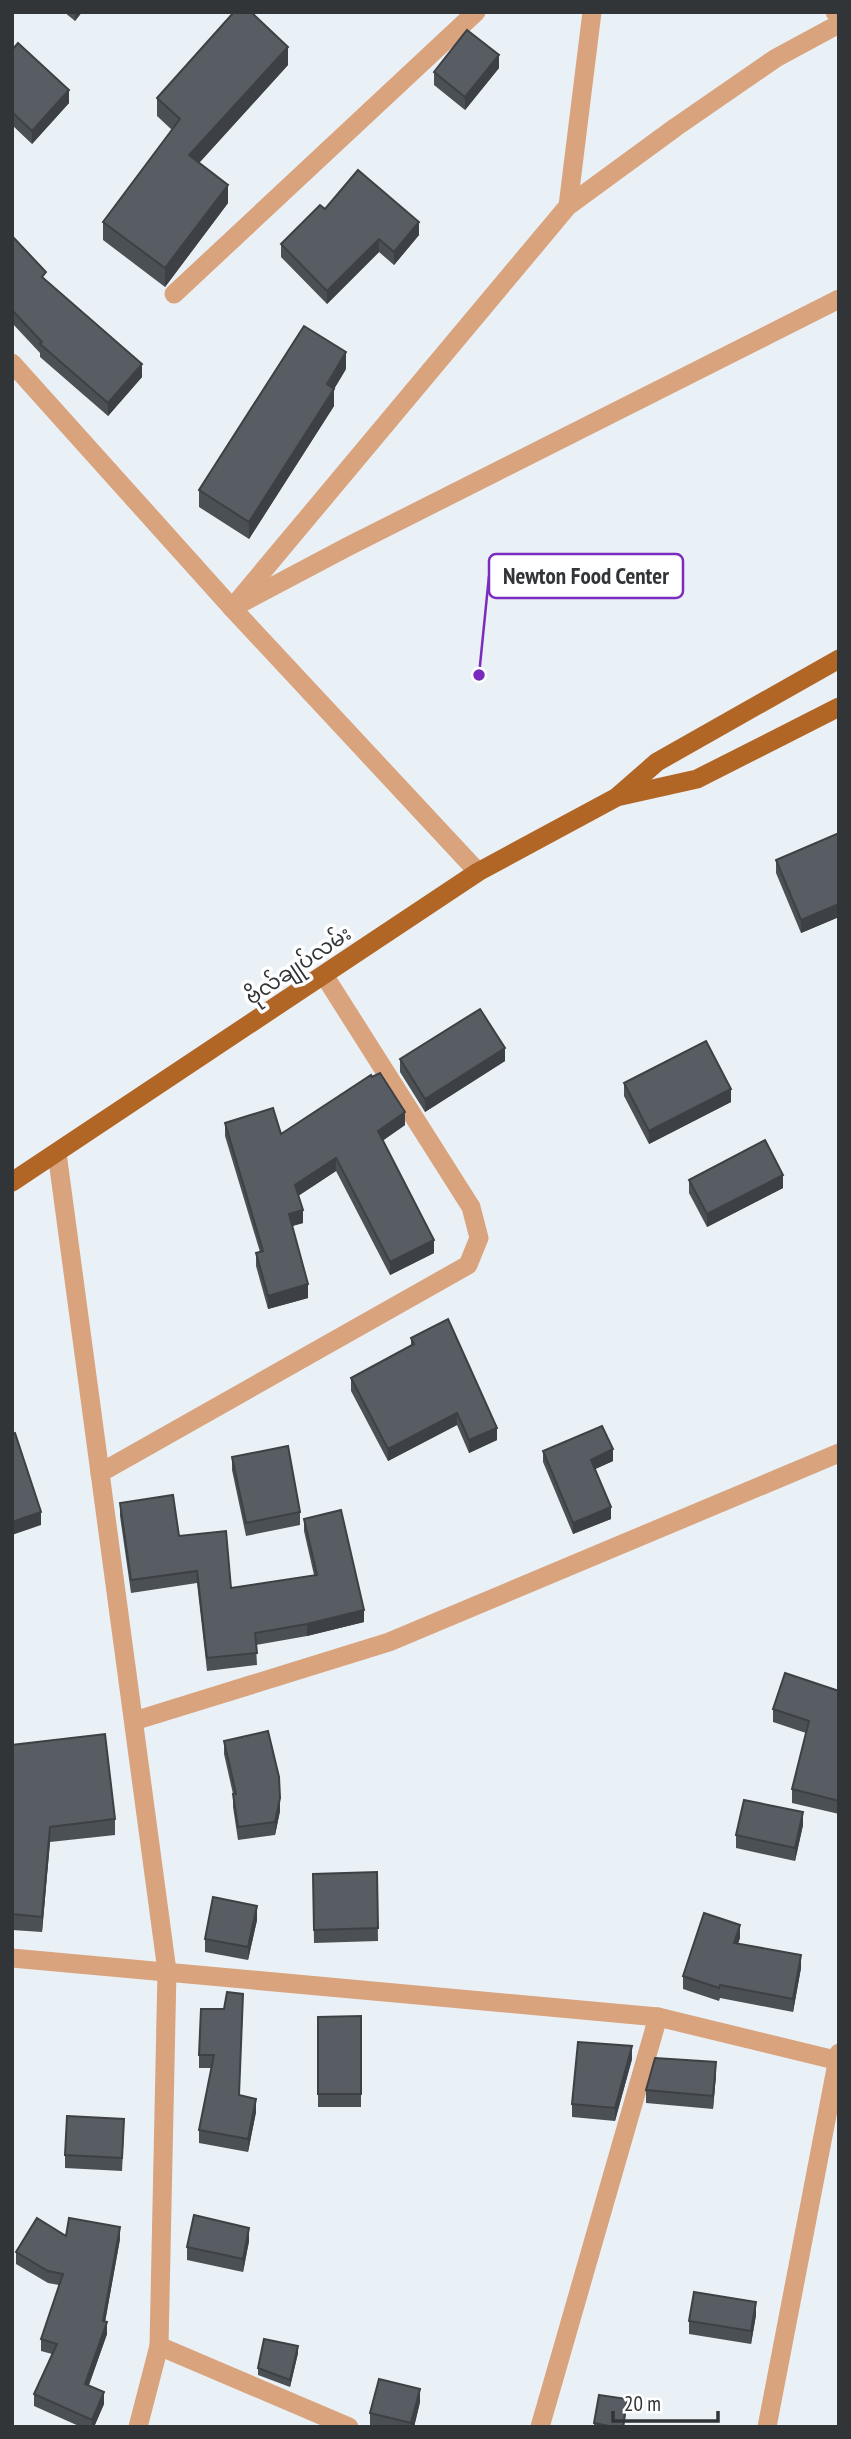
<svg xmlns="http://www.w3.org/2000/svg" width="851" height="2439" font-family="'PT Sans Narrow','Noto Sans Myanmar',sans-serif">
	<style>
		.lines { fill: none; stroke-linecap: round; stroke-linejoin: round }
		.minor { stroke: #d9a37e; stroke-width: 19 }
		.tertiary { stroke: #d9a37e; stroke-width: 19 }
		.primary { stroke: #b26626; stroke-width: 19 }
		.wall { fill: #4b5054 }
		.shaded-wall { fill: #3d4145 }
		.building { fill: #575d62; stroke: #3d4145; stroke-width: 2 }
		.labels { text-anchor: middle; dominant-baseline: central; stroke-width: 7; stroke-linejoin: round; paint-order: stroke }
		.street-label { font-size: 21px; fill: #323537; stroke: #fff }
		.leader { fill: none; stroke: #7b2cbf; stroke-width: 2.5 }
		.callout-dot { fill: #7b2cbf; stroke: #fff; stroke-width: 2.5 }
		.callout { fill: #fff; stroke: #7b2cbf; stroke-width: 2.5 }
		.callout-label { font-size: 23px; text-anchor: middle; font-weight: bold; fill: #323537 }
	</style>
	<rect width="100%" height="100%" fill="#eaf1f6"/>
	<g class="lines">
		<g class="minor">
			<polyline points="835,12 839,13"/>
			<polyline points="568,206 592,12"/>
			<polyline points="174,294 476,12"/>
			<polyline points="12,363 232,608 349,546 839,299"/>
			<polyline points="57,1153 167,1971 159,2346 138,2427"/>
			<polyline points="100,1473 468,1265 479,1238 471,1207 324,975"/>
			<polyline points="134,1721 389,1642 839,1453"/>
			<polyline points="12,1958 658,2017 839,2061"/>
			<polyline points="159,2346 349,2427"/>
			<polyline points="540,2427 658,2017"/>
			<polyline points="767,2427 839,2053"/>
		</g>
		<polyline class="tertiary" points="478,872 232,608 568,206 676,127 776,58 839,24"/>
		<g class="primary">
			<polyline points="621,796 697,779 839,707"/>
			<polyline points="12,1182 478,872 617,797 657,762 839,659"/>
		</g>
	</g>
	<g class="wall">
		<polygon points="64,12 82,12 75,21"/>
		<polygon points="12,50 69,103 32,144 12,125"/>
		<polygon points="288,65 199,163 228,203 165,287 103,240 103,222 172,130 157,116 157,98"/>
		<polygon points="499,68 465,110 434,85 434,72"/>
		<polygon points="325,209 419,235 394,265 379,252 327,304 281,257 281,244"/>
		<polygon points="12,236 46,281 142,377 108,416 40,357 40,353 12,323"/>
		<polygon points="346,369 334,389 334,406 249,539 199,507 199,490"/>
		<polygon points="839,833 839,917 801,933 776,873 776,860"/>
		<polygon points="400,1059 505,1061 425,1112 400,1072"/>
		<polygon points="624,1083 731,1102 649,1144 624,1096"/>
		<polygon points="225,1123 281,1134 405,1125 382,1141 434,1253 390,1275 336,1171 298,1196 303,1223 292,1226 308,1298 268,1309 256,1266 256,1253 260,1252 225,1136"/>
		<polygon points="689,1180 783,1188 707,1227 689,1193"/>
		<polygon points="411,1338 497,1440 469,1453 457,1425 388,1461 351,1391 351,1378 411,1346"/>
		<polygon points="543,1451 613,1461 595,1469 611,1519 573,1534 543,1462"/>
		<polygon points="232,1457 300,1512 300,1525 246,1536 232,1470"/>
		<polygon points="120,1503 179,1536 231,1588 314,1575 304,1531 304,1519 364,1622 307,1636 256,1645 257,1665 207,1671 197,1583 131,1593 120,1516"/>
		<polygon points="839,1691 839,1814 792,1803 792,1789 806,1733 773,1722 773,1709"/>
		<polygon points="224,1741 280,1811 275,1835 238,1840 233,1807 233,1794 224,1754"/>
		<polygon points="12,1745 115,1819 115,1835 50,1842 42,1932 12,1930"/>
		<polygon points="803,1825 795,1861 736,1848 736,1835"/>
		<polygon points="377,1872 378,1941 314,1943 313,1874"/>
		<polygon points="257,1920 248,1960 205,1952 205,1939"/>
		<polygon points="740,1938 738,1943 801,1968 793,2012 720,1998 719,2001 683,1989 683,1976"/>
		<polygon points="243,2007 239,2095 256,2112 248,2152 199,2143 199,2130 212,2068 199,2068 199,2055 224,2009"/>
		<polygon points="361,2016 361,2107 318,2107 318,2017"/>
		<polygon points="632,2059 615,2121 572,2117 572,2104"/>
		<polygon points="716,2075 713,2109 646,2103 646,2090"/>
		<polygon points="124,2132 122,2171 65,2168 65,2155"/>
		<polygon points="66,2236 120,2239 105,2322 107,2334 89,2385 104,2404 94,2427 81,2427 34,2406 34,2394 52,2354 41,2351 41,2339 59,2285 48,2283 16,2264 16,2252"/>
		<polygon points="249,2241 243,2272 187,2260 187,2247"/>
		<polygon points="756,2315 751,2344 689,2334 689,2321"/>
		<polygon points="298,2353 290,2387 258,2375 258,2368"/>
		<polygon points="420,2402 414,2427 370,2426 370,2413"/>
		<polygon points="627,2406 624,2427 594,2427 594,2423"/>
	</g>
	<g class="shaded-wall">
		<polygon points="75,12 82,12 75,21"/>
		<polygon points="288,47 288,65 189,174 189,155"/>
		<polygon points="499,55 499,68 465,110 465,97"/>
		<polygon points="69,90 69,103 32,144 32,131"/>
		<polygon points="228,185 228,203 165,287 165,268"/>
		<polygon points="419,222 419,235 394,265 394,252"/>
		<polygon points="379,239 379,252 327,304 327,291"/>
		<polygon points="346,352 346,369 334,389 334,406 249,539 249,522"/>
		<polygon points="142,364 142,377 108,416 108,403"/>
		<polygon points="839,904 839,917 801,933 801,920"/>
		<polygon points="505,1048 505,1061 425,1112 425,1099"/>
		<polygon points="731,1089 731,1102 649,1144 649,1131"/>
		<polygon points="405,1112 405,1125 378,1144 378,1131"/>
		<polygon points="336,1158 336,1171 295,1198 295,1185"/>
		<polygon points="783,1175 783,1188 707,1227 707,1214"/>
		<polygon points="303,1210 303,1223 289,1227 289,1214"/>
		<polygon points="434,1240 434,1253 390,1275 390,1262"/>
		<polygon points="308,1284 308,1298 268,1309 268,1296"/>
		<polygon points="457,1413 457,1425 388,1461 388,1449"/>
		<polygon points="497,1428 497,1440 469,1453 469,1440"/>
		<polygon points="613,1449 613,1461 591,1471 591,1460"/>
		<polygon points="611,1507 611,1519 573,1534 573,1523"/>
		<polygon points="41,1512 41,1525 12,1535 12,1522"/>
		<polygon points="364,1610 364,1622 307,1636 307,1624"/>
		<polygon points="280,1798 280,1811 275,1835 275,1822"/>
		<polygon points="803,1812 803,1825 795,1861 795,1848"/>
		<polygon points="50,1827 50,1842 42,1932 42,1917"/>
		<polygon points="257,1906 257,1920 248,1960 248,1947"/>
		<polygon points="740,1925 740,1938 734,1956 734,1943"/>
		<polygon points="801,1955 801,1968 793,2012 793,1999"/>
		<polygon points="632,2046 632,2059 615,2121 615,2108"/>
		<polygon points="716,2062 716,2075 713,2109 713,2096"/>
		<polygon points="256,2099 256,2112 248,2152 248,2139"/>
		<polygon points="120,2227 120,2239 103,2333 103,2321"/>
		<polygon points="249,2228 249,2241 243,2272 243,2259"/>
		<polygon points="756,2302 756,2315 751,2344 751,2331"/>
		<polygon points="107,2322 107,2334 85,2396 85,2384"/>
		<polygon points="298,2346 298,2353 290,2387 290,2380"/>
		<polygon points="420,2389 420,2402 414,2427 411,2427"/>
		<polygon points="104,2392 104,2404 94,2427 92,2427 92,2420"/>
	</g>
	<g class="building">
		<polygon points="234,12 251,12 288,47 189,155 228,185 165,268 103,222 180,119 157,98"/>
		<polygon points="467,30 499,55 465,97 434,72"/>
		<polygon points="18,43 69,90 32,131 12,112 12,50"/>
		<polygon points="358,170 419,222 394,252 379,239 327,291 281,244 320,205 325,209"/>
		<polygon points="12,236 46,272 42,277 142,364 108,403 40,344 42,342 12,310"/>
		<polygon points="304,326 346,352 327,384 334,389 249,522 199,490"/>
		<polygon points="839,833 839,904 801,920 776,860"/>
		<polygon points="480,1009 505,1048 425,1099 400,1059"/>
		<polygon points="706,1041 731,1089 649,1131 624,1083"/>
		<polygon points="380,1073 405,1112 378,1131 434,1240 390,1262 336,1158 295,1185 303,1210 289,1214 308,1284 268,1296 256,1253 263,1251 225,1123 273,1108 281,1134 371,1075 372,1077"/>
		<polygon points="765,1140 783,1175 707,1214 689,1180"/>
		<polygon points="448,1319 497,1428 469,1440 457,1413 388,1449 351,1378 414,1344 411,1338"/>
		<polygon points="602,1426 613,1449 591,1460 611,1507 573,1523 543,1451"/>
		<polygon points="15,1433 41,1512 12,1522 12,1434"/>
		<polygon points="288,1446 300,1512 246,1523 232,1457"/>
		<polygon points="173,1495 179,1536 226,1531 231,1588 317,1575 304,1519 341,1510 364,1610 307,1624 255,1633 257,1653 207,1658 197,1571 131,1580 120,1503"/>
		<polygon points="785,1673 839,1691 839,1801 792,1789 809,1721 773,1709"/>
		<polygon points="268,1731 279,1777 280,1798 275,1822 238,1827 233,1794 236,1794 224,1741"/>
		<polygon points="105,1734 115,1819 50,1827 42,1917 12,1914 12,1745"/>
		<polygon points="744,1800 803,1812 795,1848 736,1835"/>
		<polygon points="377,1872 378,1928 314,1930 313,1874"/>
		<polygon points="213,1897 257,1906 248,1947 205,1939"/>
		<polygon points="704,1913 740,1925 734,1943 801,1955 793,1999 720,1985 719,1988 683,1976"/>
		<polygon points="227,1992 243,1994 239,2095 256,2099 248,2139 199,2130 214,2055 199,2055 201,2009 224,2009"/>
		<polygon points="361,2016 361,2094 318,2094 318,2017"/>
		<polygon points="578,2042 632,2046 615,2108 572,2104"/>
		<polygon points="655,2058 716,2062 713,2096 646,2090"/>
		<polygon points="67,2116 124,2119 122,2158 65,2155"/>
		<polygon points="194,2215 249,2228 243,2259 187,2247"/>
		<polygon points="37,2218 66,2236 69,2218 120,2227 103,2321 107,2322 85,2384 104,2392 92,2420 34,2394 57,2344 41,2339 63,2274 48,2271 16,2252"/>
		<polygon points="694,2292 756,2302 751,2331 689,2321"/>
		<polygon points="264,2339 298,2346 290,2380 258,2368"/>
		<polygon points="379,2379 420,2389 411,2423 370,2413"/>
		<polygon points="599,2395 627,2399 623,2427 614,2427 594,2423"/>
	</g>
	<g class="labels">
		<g class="street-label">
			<text transform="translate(298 965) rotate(-34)">ဗိုလ်ချုပ်လမ်း</text>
		</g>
	</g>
	<path class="leader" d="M479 675L489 576"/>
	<circle class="callout-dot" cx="479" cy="675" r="7"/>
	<rect class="callout" x="489" y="554" width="194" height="44" rx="7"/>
	<g class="callout-label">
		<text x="586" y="584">Newton Food Center</text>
	</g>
	<rect width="851" height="2439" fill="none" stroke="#323537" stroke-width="28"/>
	<path d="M613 2411v10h105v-10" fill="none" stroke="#323537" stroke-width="3.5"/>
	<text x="624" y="2411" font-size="21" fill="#323537" stroke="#ffffff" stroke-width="5" paint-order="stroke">20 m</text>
</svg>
